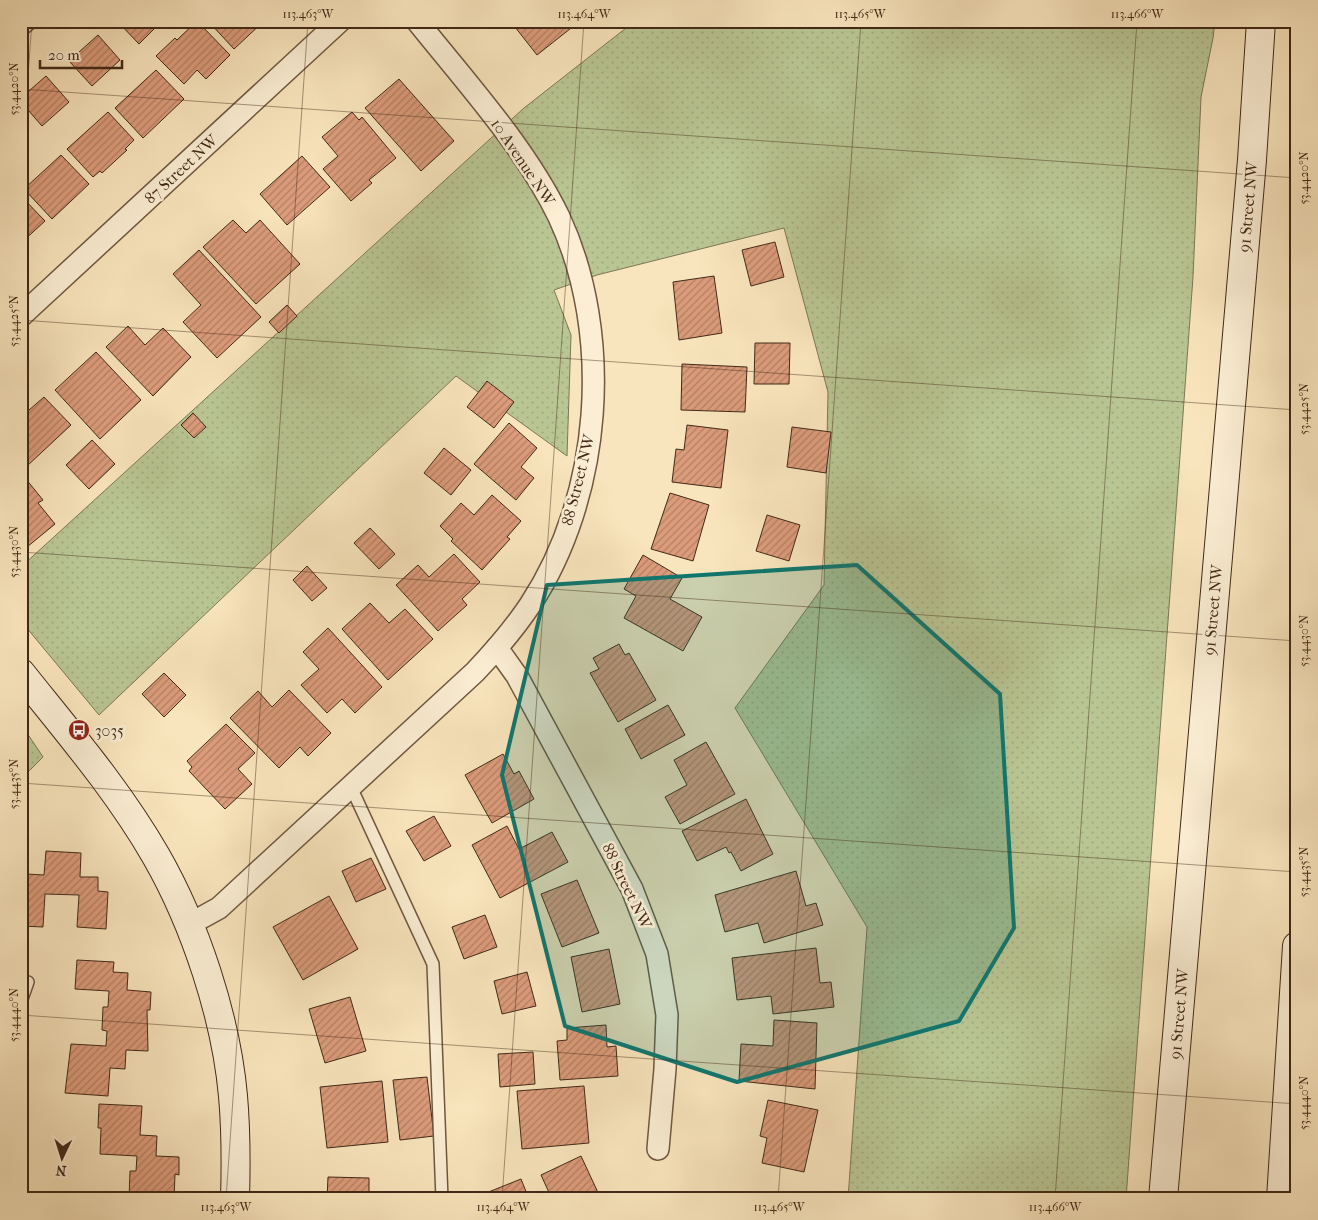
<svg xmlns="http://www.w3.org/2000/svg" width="1318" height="1220" font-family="'IM FELL French Canon',serif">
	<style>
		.green { fill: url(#green-dots); stroke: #7d7756 }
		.building { fill: url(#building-hatch); stroke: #412817 }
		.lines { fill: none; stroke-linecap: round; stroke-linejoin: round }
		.lane-casing { stroke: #6f5740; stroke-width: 14 }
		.street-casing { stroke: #6f5740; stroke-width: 24 }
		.secondary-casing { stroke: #412817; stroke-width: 30 }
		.lane { stroke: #fbeed4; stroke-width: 11 }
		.street { stroke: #fbeed4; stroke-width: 21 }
		.secondary { stroke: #fbeed4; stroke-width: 28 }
		.marked { fill: #0f766e; fill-opacity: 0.2; stroke: #0f766e; stroke-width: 4; stroke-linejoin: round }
		.ticks { fill: none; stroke: #412817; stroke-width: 1; stroke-opacity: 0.45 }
		.labels { text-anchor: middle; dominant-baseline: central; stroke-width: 5; stroke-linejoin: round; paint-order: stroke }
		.street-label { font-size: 16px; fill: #412817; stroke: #fbeed4 }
		.poi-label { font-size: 16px; fill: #412817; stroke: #fbeed4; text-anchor: start }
		.neatline { fill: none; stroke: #412817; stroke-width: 2 }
		.ticks-label { font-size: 12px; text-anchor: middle; fill: #412817 }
	</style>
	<defs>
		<pattern id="green-dots" width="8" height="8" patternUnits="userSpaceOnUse" patternTransform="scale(1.25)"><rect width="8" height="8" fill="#b9c694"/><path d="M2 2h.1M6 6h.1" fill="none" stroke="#a0aa7f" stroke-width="1.8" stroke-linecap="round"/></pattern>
		<pattern id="building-hatch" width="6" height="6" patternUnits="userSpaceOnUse" patternTransform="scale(1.25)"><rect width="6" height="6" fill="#dc9c7b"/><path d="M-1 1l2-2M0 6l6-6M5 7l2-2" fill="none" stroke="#b47f64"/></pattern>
	</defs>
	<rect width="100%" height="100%" fill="#f9e5bd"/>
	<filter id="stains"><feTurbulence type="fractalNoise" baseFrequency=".004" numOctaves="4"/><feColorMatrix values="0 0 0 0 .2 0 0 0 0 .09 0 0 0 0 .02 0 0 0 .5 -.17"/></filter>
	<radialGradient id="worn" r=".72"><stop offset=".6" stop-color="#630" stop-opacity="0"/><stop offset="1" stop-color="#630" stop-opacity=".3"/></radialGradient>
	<g class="green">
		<polygon points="635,21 1215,21 1213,38 1201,97 1193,277 1126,1199 848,1199 867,927 735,708 824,585 828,392 784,228 597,275 554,290 571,335 567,456 456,376 99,715 21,621 21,567 524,108"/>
		<polygon points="21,724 43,757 21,779"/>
	</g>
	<g class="building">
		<polygon points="117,21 162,21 139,44"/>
		<polygon points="197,21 230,55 206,79 197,70 184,84 156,56 175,38 177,40"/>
		<polygon points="208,21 264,21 234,49"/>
		<polygon points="522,21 580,21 537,55 515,27"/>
		<polygon points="98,35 120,60 92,86 69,61"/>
		<polygon points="156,70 184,99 143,138 115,108"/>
		<polygon points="46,76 69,102 42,126 21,102 21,98"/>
		<polygon points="399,79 454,141 421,171 365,108"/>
		<polygon points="108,112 134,140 125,149 127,150 102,173 100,171 93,177 67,149"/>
		<polygon points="352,112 359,120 362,117 396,158 369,180 372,183 351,201 323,169 338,156 322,137"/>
		<polygon points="61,155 89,184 52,219 24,189"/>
		<polygon points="302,156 330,187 287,225 260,194"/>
		<polygon points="21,196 45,221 21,243"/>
		<polygon points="233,220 246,233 260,220 300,264 256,304 203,247"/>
		<polygon points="775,242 784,277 751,286 742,250"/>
		<polygon points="199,250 261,317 217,358 183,322 201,305 173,274"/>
		<polygon points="714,276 722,333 679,340 673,282"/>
		<polygon points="287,305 297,316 279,333 269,322"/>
		<polygon points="128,326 145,345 163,328 191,357 153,396 106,347"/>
		<polygon points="755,343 790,343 789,384 754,384"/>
		<polygon points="96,352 141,400 100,439 55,390"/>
		<polygon points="682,364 747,367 745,412 681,410"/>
		<polygon points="487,381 514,402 494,428 467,407"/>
		<polygon points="44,397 71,425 27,466 21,460 21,417"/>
		<polygon points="193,413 206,427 194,438 181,425"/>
		<polygon points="509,423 537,448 521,467 534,478 516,500 474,464"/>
		<polygon points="687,425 728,430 721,488 672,482 676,449 684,450"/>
		<polygon points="792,427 831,432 826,473 787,467"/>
		<polygon points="92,440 115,464 89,489 66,465"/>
		<polygon points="444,448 471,470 451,495 424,473"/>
		<polygon points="21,473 43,500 38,503 55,524 27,547 21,540"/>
		<polygon points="670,493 709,505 693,561 651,549"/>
		<polygon points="492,495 521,521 507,537 510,539 482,570 451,541 453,539 440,526 461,503 474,515"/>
		<polygon points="767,515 800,525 789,561 756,551"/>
		<polygon points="370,528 395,554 379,569 354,543"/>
		<polygon points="454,554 480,582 462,599 467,605 438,631 396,585 418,565 429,577"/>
		<polygon points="643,555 682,578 670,599 702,617 683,651 624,618 636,596 624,589"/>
		<polygon points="307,566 327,588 312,601 293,580"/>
		<polygon points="370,603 389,623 405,609 433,639 388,680 342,629"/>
		<polygon points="328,628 382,687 355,713 342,699 327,713 301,685 319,669 303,652"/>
		<polygon points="619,644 625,655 629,653 656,700 618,722 590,673 599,669 593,658"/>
		<polygon points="164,673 186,695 164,717 142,694"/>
		<polygon points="289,690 331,733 308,756 300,747 279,768 230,718 258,691 272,707"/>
		<polygon points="668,705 685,735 641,759 625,729"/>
		<polygon points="226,724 255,753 238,769 252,784 225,809 189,771 192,767 187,761"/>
		<polygon points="706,742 735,794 680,824 665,797 687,785 674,760"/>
		<polygon points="503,754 514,774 519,771 534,799 492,823 465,775"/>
		<polygon points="746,799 773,854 741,871 731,852 729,853 726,847 697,861 682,831"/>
		<polygon points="434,816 451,846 424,861 406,831"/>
		<polygon points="507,826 519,849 552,832 568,862 500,898 472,845"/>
		<polygon points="46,851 81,853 80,877 98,877 98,891 108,892 106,929 77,927 79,895 45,894 43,927 21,926 21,888 25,888 26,874 44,875"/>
		<polygon points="371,858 386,889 356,902 342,871"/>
		<polygon points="796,871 806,906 816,903 823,925 764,943 758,923 725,932 715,895"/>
		<polygon points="577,880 599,933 562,947 541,894"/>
		<polygon points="329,896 358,949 303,980 273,927"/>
		<polygon points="485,915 497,947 464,959 452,927"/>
		<polygon points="816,948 820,983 831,982 834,1007 773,1014 771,996 737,1000 732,958"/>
		<polygon points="609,949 620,1004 582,1012 571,957"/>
		<polygon points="77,960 114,962 113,972 128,973 127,990 151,992 150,1010 147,1010 148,1051 126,1050 125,1069 110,1068 108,1096 65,1093 71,1044 106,1046 107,1031 102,1030 103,1007 108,1007 109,991 75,989"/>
		<polygon points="527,972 536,1006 502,1014 494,981"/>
		<polygon points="350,997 366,1051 325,1063 309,1009"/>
		<polygon points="774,1020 817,1023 815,1089 739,1081 741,1044 773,1046"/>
		<polygon points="606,1025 607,1047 616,1046 618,1076 560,1080 557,1041 567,1040 567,1028"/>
		<polygon points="533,1052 535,1084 500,1087 498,1054"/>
		<polygon points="427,1077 434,1136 400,1140 393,1080"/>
		<polygon points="382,1081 388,1142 327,1148 320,1087"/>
		<polygon points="584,1086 589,1143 522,1149 517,1091"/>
		<polygon points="768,1100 818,1110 804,1172 762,1163 767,1138 760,1136"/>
		<polygon points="99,1104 142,1106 140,1135 157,1136 156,1156 179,1157 179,1175 175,1174 174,1199 129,1199 130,1171 136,1171 137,1156 100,1154 101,1128 98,1128"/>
		<polygon points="581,1156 601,1199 552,1199 541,1175"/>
		<polygon points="328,1177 369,1178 369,1199 327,1199"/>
		<polygon points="521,1179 529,1199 482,1199 481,1195"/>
	</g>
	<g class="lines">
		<g class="lane-casing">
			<g id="lane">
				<polyline points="21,31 33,21"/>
				<polyline points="351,787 433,964 442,1199"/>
				<polyline points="21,1002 28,982"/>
			</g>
		</g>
		<g class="street-casing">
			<g id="street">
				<polyline points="21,316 340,21"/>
				<polyline points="497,648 517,676 632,889 657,954 667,1015 665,1069 658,1149"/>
				<path d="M 190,924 L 219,908 L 475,672 C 495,651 514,629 530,605 C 602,496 614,335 559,217 C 526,148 465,81 417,21"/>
			</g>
		</g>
		<g class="secondary-casing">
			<g id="secondary">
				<path d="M 21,673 C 68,732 118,790 156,856 C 195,924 226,1017 233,1096 C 236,1130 236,1165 235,1199"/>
				<polyline points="1163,1199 1252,160 1261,21"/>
				<polyline points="1281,1199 1297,946"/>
			</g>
		</g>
		<use href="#lane" class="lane"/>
		<use href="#street" class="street"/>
		<use href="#secondary" class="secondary"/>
	</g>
	<path class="marked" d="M 857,565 L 1000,694 L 1014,928 L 959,1021 L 737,1082 L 565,1026 L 502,775 L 547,585 Z"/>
	<path class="ticks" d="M 21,89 L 1297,178M 21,172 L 32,21M 21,320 L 1297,410M 21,552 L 1297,641M 21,783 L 1297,872M 21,1015 L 1297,1104M 226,1199 L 308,21M 502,1199 L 584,21M 778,1199 L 861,21M 1055,1199 L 1137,21"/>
	<defs>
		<g id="bus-disc" transform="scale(1.125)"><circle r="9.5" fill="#8f2418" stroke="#fbeed4"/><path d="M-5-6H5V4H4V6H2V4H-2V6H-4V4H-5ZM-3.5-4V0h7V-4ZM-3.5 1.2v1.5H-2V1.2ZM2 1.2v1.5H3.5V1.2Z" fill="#fff"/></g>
	</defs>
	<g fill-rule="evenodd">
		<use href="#bus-disc" x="79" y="730"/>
	</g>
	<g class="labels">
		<g class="street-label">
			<text transform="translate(523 162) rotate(56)">10 Avenue NW</text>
			<text transform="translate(181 169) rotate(-43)">87 Street NW</text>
			<text transform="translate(1248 207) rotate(-85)">91 Street NW</text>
			<text transform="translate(578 480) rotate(-76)">88 Street NW</text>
			<text transform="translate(1213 610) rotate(-85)">91 Street NW</text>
			<text transform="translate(627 886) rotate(64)">88 Street NW</text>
			<text transform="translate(1179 1014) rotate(-85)">91 Street NW</text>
		</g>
		<g class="poi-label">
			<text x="95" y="730">3035</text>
		</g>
	</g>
	<rect width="1318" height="1220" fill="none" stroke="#f9e5bd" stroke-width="55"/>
	<g transform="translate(62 1158) rotate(184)" stroke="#fbeed4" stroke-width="4" paint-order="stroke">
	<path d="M0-4L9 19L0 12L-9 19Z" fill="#412817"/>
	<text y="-8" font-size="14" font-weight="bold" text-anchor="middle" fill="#412817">N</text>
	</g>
	<path d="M40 60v8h82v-8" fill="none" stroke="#412817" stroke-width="2.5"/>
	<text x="48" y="60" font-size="15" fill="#412817" stroke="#fbeed4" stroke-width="4" paint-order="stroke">20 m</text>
	<rect x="28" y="28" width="1262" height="1164" class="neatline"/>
	<g class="ticks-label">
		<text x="308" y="18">113.463°W</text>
		<text x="584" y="18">113.464°W</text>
		<text x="860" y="18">113.465°W</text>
		<text x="1137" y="18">113.466°W</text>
		<text transform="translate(14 89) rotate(-90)" y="4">53.4420°N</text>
		<text transform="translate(1304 178) rotate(-90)" y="4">53.4420°N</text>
		<text transform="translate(14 321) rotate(-90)" y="4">53.4425°N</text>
		<text transform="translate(1304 409) rotate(-90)" y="4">53.4425°N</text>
		<text transform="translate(14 552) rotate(-90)" y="4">53.4430°N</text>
		<text transform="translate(1304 641) rotate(-90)" y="4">53.4430°N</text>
		<text transform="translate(14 784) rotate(-90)" y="4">53.4435°N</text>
		<text transform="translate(1304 872) rotate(-90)" y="4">53.4435°N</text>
		<text transform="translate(14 1015) rotate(-90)" y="4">53.4440°N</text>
		<text transform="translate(1304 1103) rotate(-90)" y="4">53.4440°N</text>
		<text x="226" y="1211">113.463°W</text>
		<text x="503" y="1211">113.464°W</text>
		<text x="779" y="1211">113.465°W</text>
		<text x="1055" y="1211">113.466°W</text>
	</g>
	<rect width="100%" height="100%" filter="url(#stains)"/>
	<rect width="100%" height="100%" fill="url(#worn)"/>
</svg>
